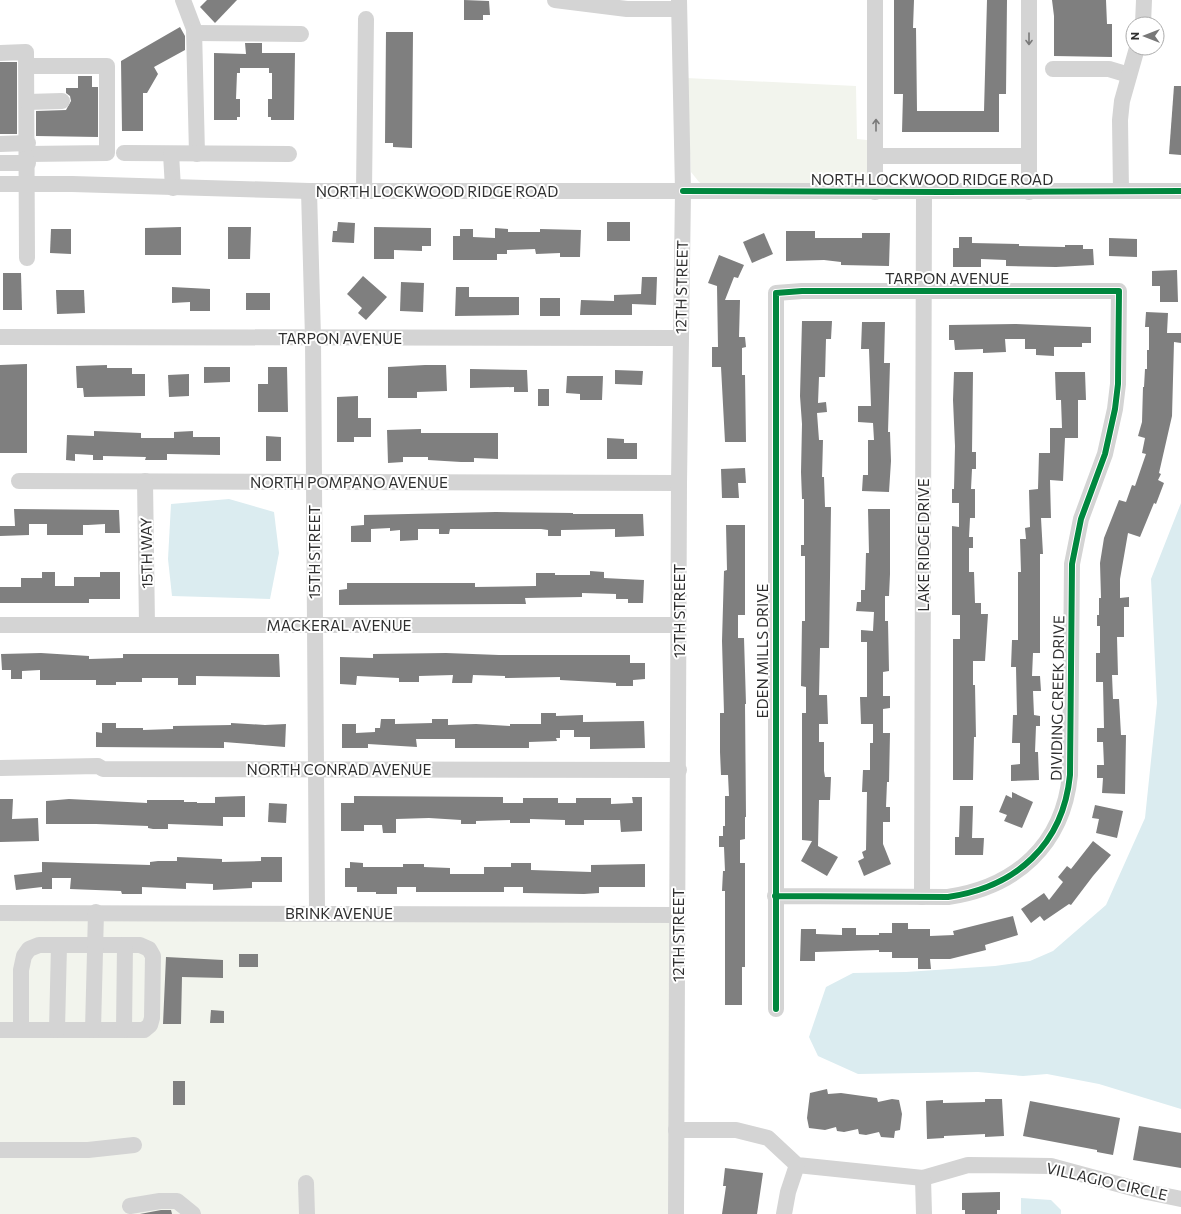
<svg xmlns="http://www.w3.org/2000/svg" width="1181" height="1214" font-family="Commissioner,sans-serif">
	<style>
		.green { fill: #f2f4ed }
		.water { fill: #dbecf0 }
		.building { fill: #7f7f7f }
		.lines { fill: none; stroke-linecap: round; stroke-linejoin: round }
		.minor { stroke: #d4d4d4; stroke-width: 16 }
		.cycleway-casing { stroke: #fff; stroke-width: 8 }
		.cycleway { stroke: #00873e; stroke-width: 6 }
		.oneway { stroke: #797979 }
		.labels { text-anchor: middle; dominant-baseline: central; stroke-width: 4; stroke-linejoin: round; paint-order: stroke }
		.street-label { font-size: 15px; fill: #2f2f2f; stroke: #fff }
	</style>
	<rect width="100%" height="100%" fill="#fff"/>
	<g class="green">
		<polygon points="686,78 856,86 857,139 867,140 868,175 865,185 705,186 699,182 691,172"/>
		<polygon points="0,919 671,921 670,1214 0,1214"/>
	</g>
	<g class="water">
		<polygon points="229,499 274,512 279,553 270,599 172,596 168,559 171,504"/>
		<polygon points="1181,503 1181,1109 1099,1084 1047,1074 1023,1076 978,1072 858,1074 818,1056 809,1037 826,987 853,973 906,972 995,966 1030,961 1053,951 1106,905 1145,818 1157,703 1151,579"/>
		<polygon points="1021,1198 1051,1200 1061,1210 1061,1214 1021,1214"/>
	</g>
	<g class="building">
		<polygon points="207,0 237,0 215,23 200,7"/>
		<polygon points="464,0 489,1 490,15 483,15 483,20 464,20"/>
		<polygon points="894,0 914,0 913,28 916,28 917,111 984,111 987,0 1007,0 1006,94 999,94 999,132 902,132 903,94 894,94"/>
		<polygon points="1052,0 1106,0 1107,24 1112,24 1112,57 1054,56 1054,16"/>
		<polygon points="180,27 185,36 185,50 154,67 158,74 147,93 143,93 143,131 122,131 121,61"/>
		<polygon points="386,32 413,32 412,148 393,147 393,143 385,143"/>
		<polygon points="245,43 262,43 262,53 295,53 294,120 271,120 271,117 268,117 268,99 272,99 272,73 269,73 269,68 240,68 240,73 237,73 236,99 240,99 240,117 237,117 237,120 214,120 214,53 246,54"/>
		<rect x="0" y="62" width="17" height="72"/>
		<polygon points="78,76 92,76 92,87 98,87 98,137 36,136 36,111 66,110 71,101 70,96 66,93 66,88 78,88"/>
		<polygon points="1174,86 1181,86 1181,155 1169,154"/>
		<polygon points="338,222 355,223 354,243 332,242 333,231 337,231"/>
		<rect x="607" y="222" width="23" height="19"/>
		<polygon points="181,227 181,255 145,255 145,228"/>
		<polygon points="228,227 251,227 250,259 228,259"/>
		<polygon points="374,227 431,228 431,246 422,246 422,251 394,250 394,259 374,259"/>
		<polygon points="495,228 508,229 508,232 540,232 540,229 581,230 580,257 560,257 560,253 536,254 535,249 507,250 507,254 497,254 497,260 453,260 453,236 460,236 460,229 473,229 473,237 495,238"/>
		<polygon points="51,229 71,229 71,254 50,253"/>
		<polygon points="786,231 815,231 815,238 862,238 862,233 890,233 889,266 841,265 841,262 824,260 786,261"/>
		<polygon points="764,233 773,254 752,263 743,242"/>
		<polygon points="959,237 972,237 972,243 1019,244 1019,246 1065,247 1065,245 1083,245 1083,249 1093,249 1094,265 1056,267 1006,266 1006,260 981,259 981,267 953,267 953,248 959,248"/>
		<polygon points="1109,238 1137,239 1137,257 1109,256"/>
		<polygon points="719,255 744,265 738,278 734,277 725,300 740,300 739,337 745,337 746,347 742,348 742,375 745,375 746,442 725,442 721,367 712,367 712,347 718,347 717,286 708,283"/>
		<polygon points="1177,270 1178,302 1160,302 1160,286 1152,286 1152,271"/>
		<polygon points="3,273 21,273 22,310 3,310"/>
		<polygon points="363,276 387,297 366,320 358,313 362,308 347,294"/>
		<polygon points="642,277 657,277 656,305 632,304 632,315 580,315 581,300 614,301 614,295 641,294"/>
		<polygon points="401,282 424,283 423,312 400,311"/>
		<polygon points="172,287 210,289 210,311 190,311 190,302 172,303"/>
		<polygon points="456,287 469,287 469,297 519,297 519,315 455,316"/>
		<polygon points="56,290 84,290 85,313 57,314"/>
		<rect x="246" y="293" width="24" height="17"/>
		<rect x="540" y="298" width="20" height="18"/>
		<polygon points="1146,312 1168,313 1167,333 1181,333 1181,343 1174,342 1172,416 1159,473 1161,474 1158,480 1164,483 1156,504 1154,503 1140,537 1128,533 1120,579 1120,598 1129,597 1129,607 1124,607 1124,637 1117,637 1118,675 1112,675 1113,699 1119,699 1121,735 1126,735 1125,794 1102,793 1103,778 1097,778 1097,765 1104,765 1103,742 1097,742 1097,728 1104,728 1103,682 1096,682 1096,653 1100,653 1100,626 1097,626 1097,615 1099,615 1099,598 1101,598 1100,563 1104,538 1119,500 1126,502 1132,485 1135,486 1146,454 1142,453 1145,438 1138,436 1142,422 1143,387 1144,387 1145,369 1147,369 1147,350 1149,350 1149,327 1145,327"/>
		<polygon points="802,321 832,321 831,339 826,339 825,377 819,377 818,403 826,402 827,412 817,413 819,440 823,440 822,477 824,477 825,507 831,507 829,648 820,648 819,695 827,695 828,724 819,724 819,742 824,742 824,771 825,777 831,777 830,800 819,800 818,846 838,857 827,876 801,861 812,841 802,840 802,713 806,713 806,687 801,686 802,621 805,621 805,556 801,556 801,545 804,545 804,499 802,499 801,472 802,424 800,396"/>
		<polygon points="862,322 885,322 884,363 890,363 888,432 890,432 891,461 889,492 862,491 863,475 868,475 868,440 874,440 873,423 858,422 858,406 871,406 869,349 861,349"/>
		<polygon points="1015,324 1091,327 1091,343 1082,343 1082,347 1054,347 1054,356 1036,355 1036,349 1025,349 1025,339 1005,339 1006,352 983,353 983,349 955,350 954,340 949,340 949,325"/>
		<polygon points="27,364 27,453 0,453 0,365"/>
		<polygon points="107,365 107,368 132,368 132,374 145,374 145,396 84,397 83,388 77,388 76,366"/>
		<polygon points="425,365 446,365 447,391 417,392 417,398 388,398 388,367"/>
		<polygon points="204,367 230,367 230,382 204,383"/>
		<polygon points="268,367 287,367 288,412 258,412 258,384 268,384"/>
		<polygon points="470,369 527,370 528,392 514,392 514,387 470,388"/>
		<polygon points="615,370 643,371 642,385 615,384"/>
		<polygon points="954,372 973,372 972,452 976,452 976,469 972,469 971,489 975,489 975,518 970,518 969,537 973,537 973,548 969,548 969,572 974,572 975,603 981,603 981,614 988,614 985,661 973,661 973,685 975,685 976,737 974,737 973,780 953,780 953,639 960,639 960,615 952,615 952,526 959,527 959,503 952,503 952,489 954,489 955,446 953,400"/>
		<polygon points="1055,372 1085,372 1086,400 1078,400 1078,438 1065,438 1063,481 1050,480 1051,518 1041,518 1043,554 1040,554 1040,653 1033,653 1032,676 1040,676 1041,691 1033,691 1034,715 1040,716 1040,726 1036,726 1035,752 1038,752 1039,780 1011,781 1011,765 1020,764 1020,743 1012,743 1013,715 1017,715 1016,667 1011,667 1012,640 1018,640 1018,572 1021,572 1020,539 1026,539 1025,528 1030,527 1029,490 1038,489 1039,453 1050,453 1050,428 1062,428 1061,400 1056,400"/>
		<polygon points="189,374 189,396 169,397 168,375"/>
		<polygon points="567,376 603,376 602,400 580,400 580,394 566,393"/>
		<rect x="538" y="389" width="11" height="17"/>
		<polygon points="358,396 358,418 371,418 371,437 354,437 354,442 337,442 337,397"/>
		<polygon points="421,429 421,433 498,433 498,459 474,458 474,462 461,462 428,460 428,457 403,457 403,462 388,463 387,430"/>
		<polygon points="94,431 141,433 141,438 174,438 174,432 193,431 193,437 220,437 220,455 167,454 167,460 145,460 146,457 103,456 103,460 93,460 93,455 75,454 75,461 66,460 67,435 94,436"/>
		<polygon points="266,436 281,437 281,461 266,461"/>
		<polygon points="607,438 624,439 624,443 637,443 637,459 607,459"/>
		<polygon points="745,468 746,483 738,483 739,498 722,498 721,469"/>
		<polygon points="14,509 119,510 120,533 105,533 105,524 88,525 83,525 83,535 47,535 47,524 29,524 29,535 0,536 0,526 15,526"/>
		<polygon points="868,509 890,509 890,574 889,596 885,596 885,621 888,621 889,671 883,672 883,696 890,696 890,708 883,709 883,733 890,733 889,782 887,782 886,807 890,807 890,822 883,822 883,844 891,864 864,876 858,861 864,858 862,852 866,850 867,792 862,792 863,770 870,770 870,743 873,743 873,724 861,724 860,697 867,697 867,642 861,642 861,630 873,631 874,612 856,611 857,602 861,602 861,590 865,590 866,553 869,553"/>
		<polygon points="496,512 573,513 573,514 643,514 644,536 615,537 615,529 561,530 561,536 548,536 548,530 541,529 450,529 449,534 439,534 439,529 418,529 418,540 400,541 400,530 390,531 390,528 371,529 371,542 351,542 351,526 364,525 364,515"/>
		<polygon points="726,525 745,525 745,615 738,615 738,638 744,638 746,704 745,704 746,817 745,817 745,839 740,840 740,863 745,863 745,967 742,967 742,1005 725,1005 725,891 722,891 723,871 725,871 724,847 719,847 719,836 723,836 723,826 725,826 725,796 729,796 728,775 721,775 720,752 720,713 724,713 722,641 724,571 727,570"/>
		<polygon points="590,571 604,572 604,578 644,580 643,603 628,603 628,599 616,599 616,594 582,593 582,597 525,598 526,604 339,605 339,590 347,589 347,583 475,583 475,587 536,586 536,573 555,573 555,575 590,575"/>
		<polygon points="42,572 55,572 55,586 74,586 74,577 100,577 100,572 120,572 120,599 89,599 89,603 0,603 0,587 21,587 21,578 42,578"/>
		<polygon points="41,653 89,656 89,659 123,658 123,654 279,654 280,677 196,676 196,685 178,685 178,678 142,678 142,682 116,682 116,685 96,685 96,680 40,680 40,670 22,671 22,679 11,679 11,670 2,670 1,654"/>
		<polygon points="446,653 499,655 630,655 630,663 645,663 645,679 633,680 633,686 616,686 616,683 560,680 560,677 505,678 505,676 473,675 472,683 452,683 453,675 419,676 419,682 399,682 399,678 357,676 356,685 340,684 340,657 373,658 373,654"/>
		<polygon points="541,713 556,713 556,716 583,715 583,722 644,721 645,748 590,749 590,737 574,737 574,730 560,730 560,738 556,738 557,741 529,742 529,748 455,748 455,739 416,739 417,747 368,744 368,748 342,748 342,724 356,724 356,733 375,732 375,728 380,728 381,719 395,719 395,724 432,723 432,719 448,719 448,725 476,724 510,726 510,724 541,724"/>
		<polygon points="102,723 116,723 116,728 143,728 143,730 173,729 173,726 231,725 231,723 265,725 286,724 285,747 224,742 224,748 96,747 96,732 102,733"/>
		<polygon points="1012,792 1033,802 1022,828 1004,821 1007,815 999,812 1006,795 1012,798"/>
		<polygon points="245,796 245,817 223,817 223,826 168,824 168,829 153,829 148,828 148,826 96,824 46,824 46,801 69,799 147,803 147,800 184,800 184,802 197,802 197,803 215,803 215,797"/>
		<polygon points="354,796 503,797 503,803 523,803 523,798 558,798 558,803 576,803 576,798 611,798 611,804 633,803 632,797 642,797 642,831 621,832 620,820 584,820 584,825 565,825 565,820 530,819 530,823 510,823 510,820 476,821 476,824 461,824 461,820 429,818 396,819 396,833 383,833 382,825 364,825 364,831 341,831 341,803 354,803"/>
		<polygon points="0,799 13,799 12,819 38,818 39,841 0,842"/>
		<polygon points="269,803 287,804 286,823 268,822"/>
		<polygon points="1095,805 1123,811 1117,838 1096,833 1099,819 1092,818"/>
		<polygon points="960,806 973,806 972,838 984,838 983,855 955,855 955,837 959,837"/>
		<polygon points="1093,841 1111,855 1093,876 1071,905 1069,904 1044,921 1040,916 1031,923 1021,909 1044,893 1049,900 1063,882 1058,877 1067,866 1071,869"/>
		<polygon points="177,857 222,859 222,862 261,861 261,857 282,857 282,882 252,882 252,888 213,890 213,884 186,883 186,889 142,887 142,894 122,894 121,891 70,889 71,878 52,878 52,889 42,889 42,887 16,890 14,875 42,872 42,862 150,865 150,862 158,861 177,861"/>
		<polygon points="350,862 363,863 363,867 403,867 403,864 424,864 424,867 450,868 450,874 484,874 484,867 511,867 511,863 531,863 531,870 591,872 591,865 645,864 645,887 599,887 599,893 584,894 523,893 523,887 504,887 504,892 416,892 416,887 397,887 397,894 376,894 376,892 357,892 357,887 345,887 345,868 350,868"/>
		<polygon points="1013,916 1018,935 985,945 986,950 950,959 930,959 931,969 918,969 918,958 892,958 892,952 879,952 879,950 815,952 815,961 800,961 801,929 816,929 816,934 842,935 842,928 856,928 856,935 879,935 879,933 892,933 892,923 908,923 908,929 930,929 930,936 954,935 953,931"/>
		<rect x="239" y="954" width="19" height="13"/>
		<polygon points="166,957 223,960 223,978 182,977 181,1024 163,1024"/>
		<polygon points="211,1010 224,1011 224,1023 210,1023"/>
		<rect x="173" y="1081" width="12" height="24"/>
		<polygon points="827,1089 828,1094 841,1093 877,1098 878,1102 892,1099 899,1100 902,1114 900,1130 895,1131 894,1138 881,1137 879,1132 866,1135 859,1134 858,1129 844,1132 837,1131 836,1127 825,1130 809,1128 807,1118 810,1093"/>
		<polygon points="985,1099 1002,1099 1004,1136 985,1137 985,1134 944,1136 944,1138 927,1139 926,1101 943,1100 943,1103 985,1102"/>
		<polygon points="1030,1101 1120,1118 1113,1155 1097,1152 1097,1150 1023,1136"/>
		<polygon points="1139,1126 1181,1133 1181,1168 1133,1160"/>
		<polygon points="725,1168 763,1173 757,1214 722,1214 726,1186 723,1186"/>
		<polygon points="1000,1192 1000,1210 997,1210 997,1214 965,1214 965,1210 962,1210 962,1193"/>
		<polygon points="161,1210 171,1210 172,1214 140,1214"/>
	</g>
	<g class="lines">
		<g class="minor">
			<polyline points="183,0 194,29 197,154"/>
			<polyline points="555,0 627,9 679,9"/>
			<polyline points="1143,24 1144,0"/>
			<polyline points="195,33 301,34"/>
			<polyline points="0,53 26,52 27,258"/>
			<polyline points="27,66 107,66 107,153 28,154"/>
			<polyline points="1053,69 1109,69 1129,75"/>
			<polyline points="27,102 62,101"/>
			<polyline points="0,144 28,143"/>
			<polyline points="124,153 289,154"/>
			<polyline points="171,154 173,188"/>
			<polyline points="876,156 1029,156"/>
			<polyline points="0,163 28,163"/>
			<polyline points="0,184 72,184 309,191 1181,191"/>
			<polyline points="309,191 313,338 317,912"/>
			<polyline points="364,191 366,19"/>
			<polyline points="1121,191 1120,120 1122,101 1137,48"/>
			<polyline points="875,192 875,0"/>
			<polyline points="1029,192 1029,0"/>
			<polyline points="0,337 680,338"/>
			<polyline points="19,481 679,483"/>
			<polyline points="145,481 147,625"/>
			<polyline points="0,625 678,625"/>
			<polyline points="0,768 98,766 103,769 679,770"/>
			<path d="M 775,896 L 948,897 C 1016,887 1063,845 1070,775 L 1072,564 L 1081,519 L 1105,454 L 1115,409 L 1118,384 L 1119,291 L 802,291 L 776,293 L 776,1009"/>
			<polyline points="922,897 924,192"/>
			<polyline points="0,913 678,915"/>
			<polyline points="0,1030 144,1030 150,1025 152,1018 153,956 149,949 140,945 39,945 29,949 24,956 21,970 21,1030"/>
			<polyline points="57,1030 59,945"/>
			<polyline points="93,1030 96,912"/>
			<polyline points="124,1030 125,945"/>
			<polyline points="676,1130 736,1130 768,1138 797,1165 923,1178 968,1165 1051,1166 1147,1192 1181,1199"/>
			<polyline points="0,1150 88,1150 134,1145"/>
			<polyline points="923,1178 924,1214"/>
			<polyline points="306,1183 307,1214"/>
			<polyline points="130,1206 160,1201 177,1201 193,1214"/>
			<polyline points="676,1214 679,483 683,191 679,0"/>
			<polyline points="784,1214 788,1192 797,1165"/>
		</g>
		<g class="cycleway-casing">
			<g id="cycleway">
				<polyline points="683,191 943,192 1181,191"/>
				<path d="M 775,896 L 948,897 C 1016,887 1063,845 1070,775 L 1072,564 L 1081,519 L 1105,454 L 1115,409 L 1118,384 L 1119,291 L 802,291 L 776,293 L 776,1009"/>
			</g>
		</g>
		<use href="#cycleway" class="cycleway"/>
	</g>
	<defs><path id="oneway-shaft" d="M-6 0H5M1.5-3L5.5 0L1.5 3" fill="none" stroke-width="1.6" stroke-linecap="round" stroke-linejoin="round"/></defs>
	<g class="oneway">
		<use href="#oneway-shaft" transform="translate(1029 39) rotate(90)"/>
		<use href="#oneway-shaft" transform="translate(876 125) rotate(-90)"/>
	</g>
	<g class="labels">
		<g class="street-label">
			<text x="932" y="179">NORTH LOCKWOOD RIDGE ROAD</text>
			<text x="437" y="191">NORTH LOCKWOOD RIDGE ROAD</text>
			<text x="947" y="278">TARPON AVENUE</text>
			<text transform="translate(681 287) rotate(-89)">12TH STREET</text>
			<text x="340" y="338">TARPON AVENUE</text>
			<text x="349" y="482">NORTH POMPANO AVENUE</text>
			<text transform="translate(923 545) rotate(-90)">LAKE RIDGE DRIVE</text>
			<text transform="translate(314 552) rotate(-90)">15TH STREET</text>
			<text transform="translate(146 553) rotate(-91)">15TH WAY</text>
			<text transform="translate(679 611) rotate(-90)">12TH STREET</text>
			<text x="339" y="625">MACKERAL AVENUE</text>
			<text transform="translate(762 651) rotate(-90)">EDEN MILLS DRIVE</text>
			<text transform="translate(1057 698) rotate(-89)">DIVIDING CREEK DRIVE</text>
			<text x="339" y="769">NORTH CONRAD AVENUE</text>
			<text x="339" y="913">BRINK AVENUE</text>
			<text transform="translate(678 935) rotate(-90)">12TH STREET</text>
			<text transform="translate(1107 1181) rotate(13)">VILLAGIO CIRCLE</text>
		</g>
	</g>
	<g transform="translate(1145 36) rotate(270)"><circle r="19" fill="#ffffff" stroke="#acacac"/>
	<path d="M0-3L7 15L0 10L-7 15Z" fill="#787878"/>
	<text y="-6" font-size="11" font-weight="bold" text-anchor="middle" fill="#2f2f2f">N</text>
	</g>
</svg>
